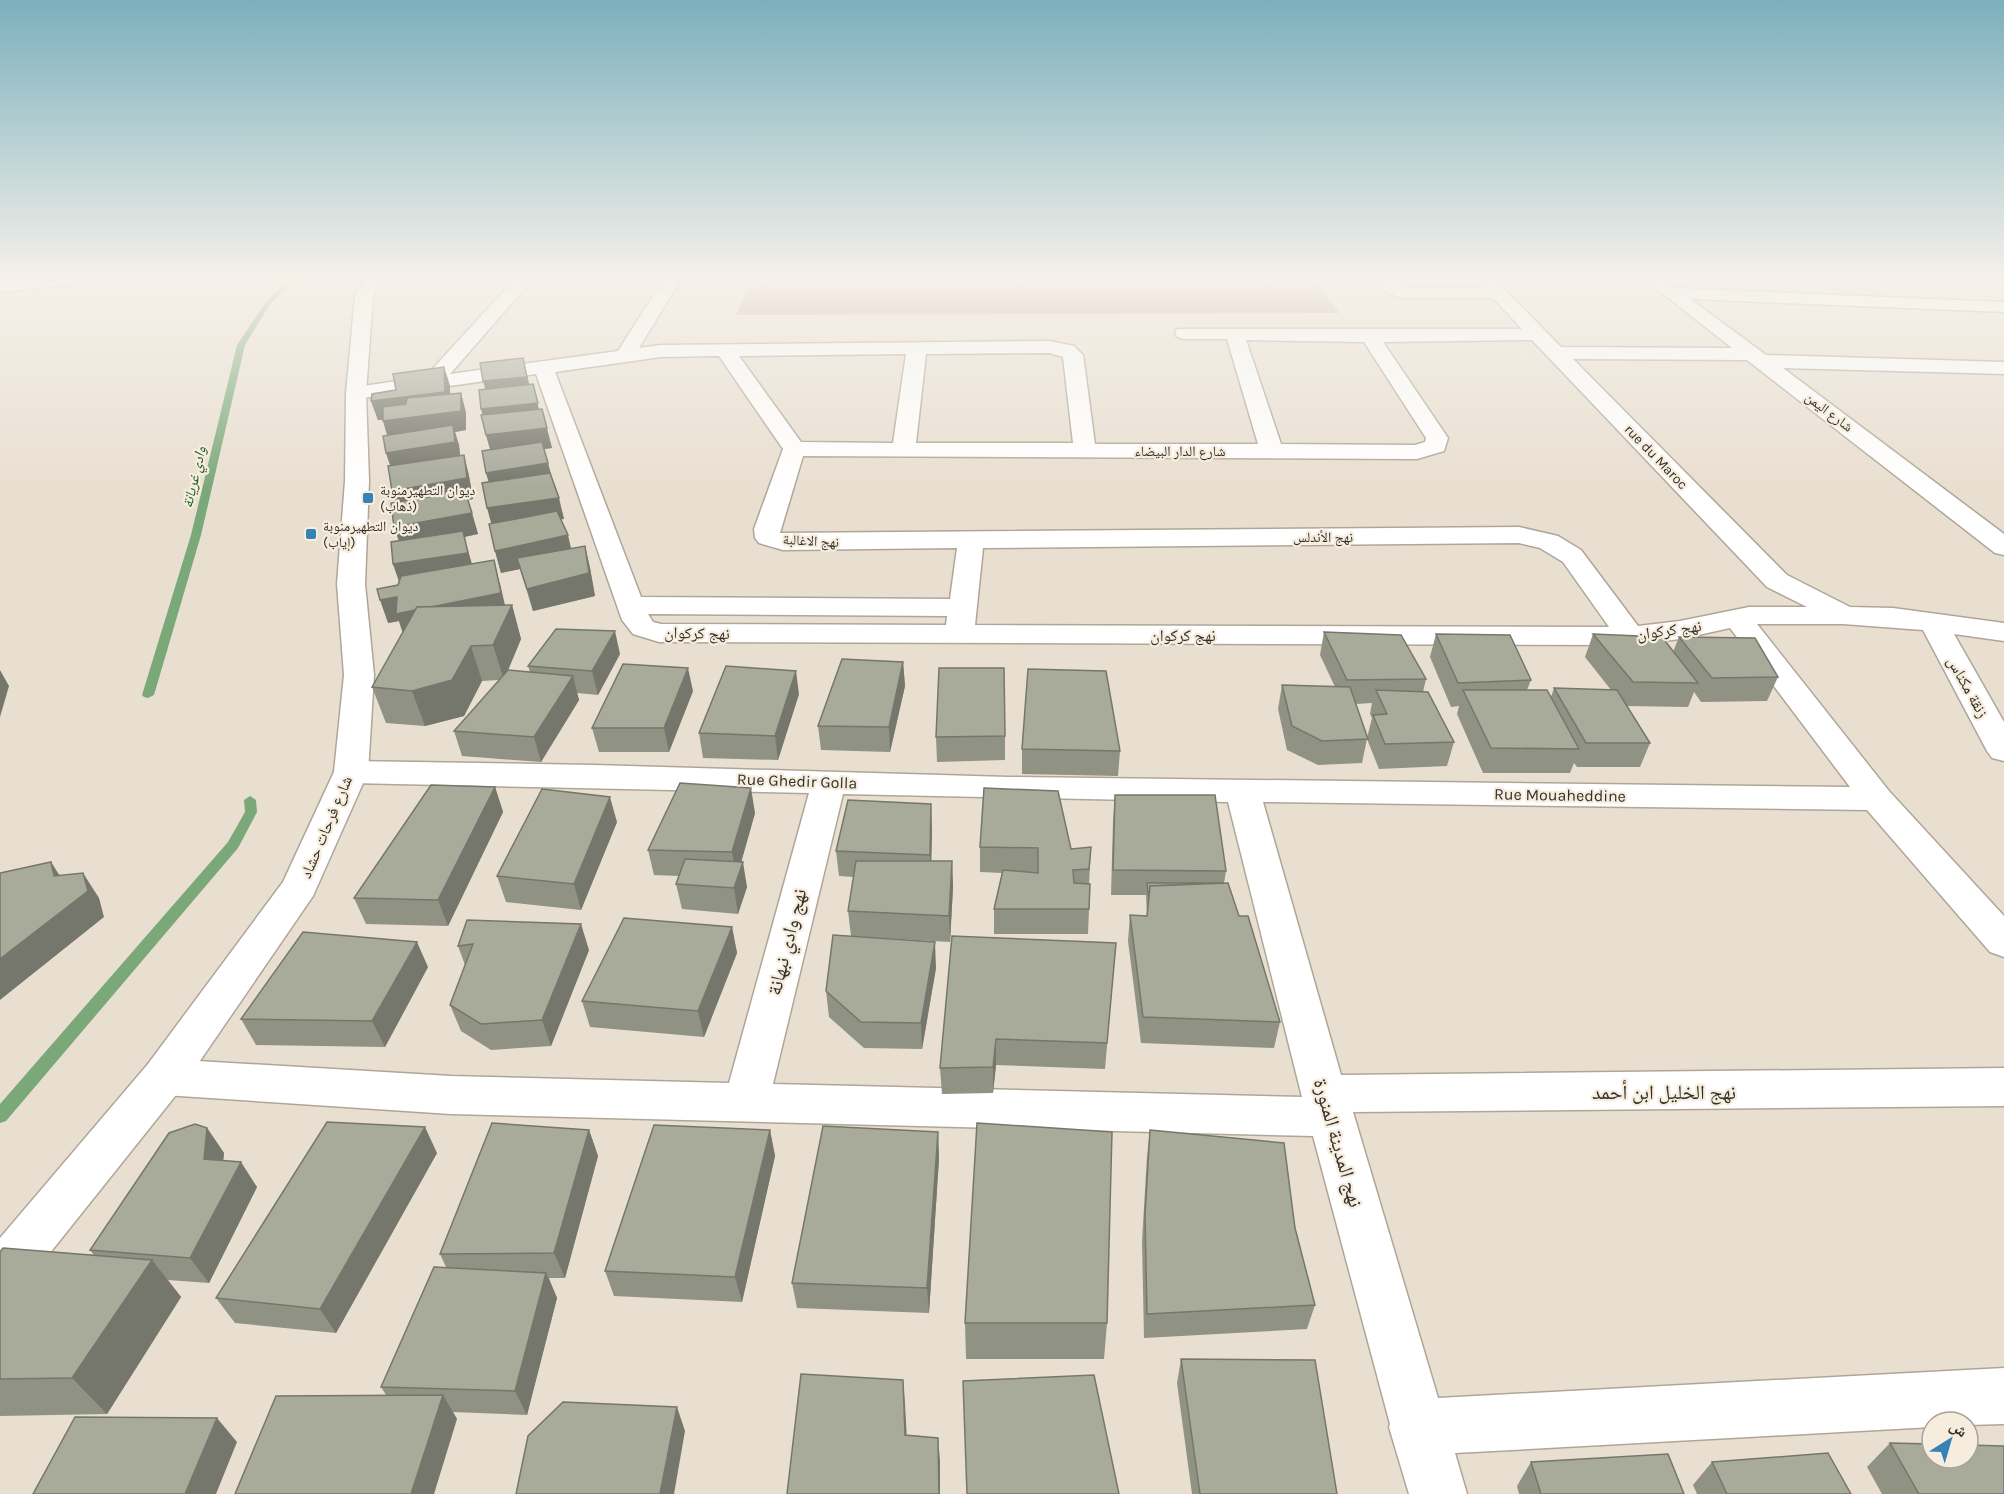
<svg xmlns="http://www.w3.org/2000/svg" width="2004" height="1494" font-family="Karla,'Noto Naskh Arabic',sans-serif">
	<style>
		.green { fill: #d0a4a6 }
		.lines { fill: none; stroke-linecap: round; stroke-linejoin: round }
		.stream { fill: #7aa879; fill-rule: evenodd }
		.minor-casing { stroke: #afa698; stroke-width: 3 }
		.tertiary-casing { stroke: #afa698; stroke-width: 3 }
		.minor { fill: #fff; fill-rule: evenodd }
		.tertiary { fill: #fff; fill-rule: evenodd }
		.wall { fill: #909284; fill-rule: evenodd }
		.shaded-wall { fill: #76776c }
		.building { fill: #a8aa9a; stroke: #76776c; stroke-width: 1.5 }
		.poi-dot { fill: #3582b5; stroke: #f6edde; stroke-width: 2 }
		.labels { text-anchor: middle; dominant-baseline: central; stroke-width: 4.5; stroke-linejoin: round; paint-order: stroke }
		.far-street-label { font-size: 14px; fill: #33302a; stroke: #f6edde }
		.far-poi-label { font-size: 14px; fill: #33302a; stroke: #f6edde; text-anchor: start }
		.far-water-label { font-size: 15px; font-style: italic; fill: #1c5d20; stroke: #f6edde }
		.street-label { font-size: 16px; fill: #33302a; stroke: #f6edde }
		.near-street-label { font-size: 20px; fill: #33302a; stroke: #f6edde }
	</style>
	<rect width="100%" height="100%" fill="#e9dfd1"/>
	<polygon class="green" points="753,279 1313,279 1340,313 736,315"/>
	<g class="lines">
		<g class="stream">
			<polygon points="290,279 297,279 270,304 245,345 201,535 154,695 148,698 144,697 142,695 191,535 237,345 266,302"/>
			<polygon points="250,796 256,800 257,812 238,848 6,1121 0,1123 0,1104 228,842 245,812 244,800"/>
		</g>
		<g class="minor-casing">
			<g id="minor">
				<polygon points="24,279 87,279 79,284 0,292 0,282"/>
				<path d="M 515,279 L 533,279 L 450,374 L 618,351 L 664,279 L 681,279 L 639,348 L 661,345 L 1049,341 L 1074,346 L 1083,355 L 1095,444 L 1258,444 L 1227,339 L 1184,339 L 1177,337 L 1175,333 L 1177,329 L 1522,329 L 1493,298 L 1403,298 L 1386,292 L 1376,279 L 1394,279 L 1406,288 L 1483,288 L 1476,279 L 1494,279 L 1561,347 L 1732,348 L 1644,279 L 1663,279 L 1675,288 L 2004,302 L 2004,312 L 1690,299 L 1766,355 L 2004,362 L 2004,374 L 1783,368 L 2004,534 L 2004,555 L 1995,553 L 1747,360 L 1573,359 L 1787,575 L 1850,607 L 1893,608 L 2004,623 L 2004,641 L 1954,634 L 2004,722 L 2004,761 L 1992,758 L 1987,751 L 1923,630 L 1843,624 L 1757,624 L 1889,791 L 2004,916 L 2004,957 L 1990,952 L 1867,810 L 1263,802 L 1341,1075 L 2004,1068 L 2004,1106 L 1353,1112 L 1438,1398 L 2004,1368 L 2004,1424 L 1968,1425 L 1968,1422 L 1932,1422 L 1932,1427 L 1455,1453 L 1467,1494 L 1409,1494 L 1389,1427 L 1390,1424 L 1313,1136 L 451,1114 L 164,1095 L 148,1090 L 142,1077 L 148,1064 L 164,1059 L 451,1076 L 729,1083 L 809,793 L 351,783 L 339,780 L 334,772 L 339,764 L 351,761 L 594,765 L 1008,777 L 1850,787 L 1730,628 L 1680,639 L 1630,645 L 659,642 L 633,634 L 622,620 L 536,374 L 356,399 L 349,397 L 346,393 L 349,389 L 356,387 L 425,377 ZM 1246,340 L 1364,342 L 1426,438 L 1425,442 L 1415,445 L 1281,444 ZM 1532,340 L 1767,587 L 1807,607 L 1749,607 L 1680,621 L 1638,626 L 1581,550 L 1558,536 L 1519,527 L 780,533 L 803,456 L 1417,459 L 1444,451 L 1448,438 L 1383,342 ZM 1049,353 L 1063,357 L 1073,443 L 916,443 L 926,354 ZM 906,354 L 893,443 L 801,442 L 739,356 ZM 719,356 L 783,449 L 754,529 L 755,538 L 759,543 L 783,550 L 957,548 L 950,599 L 641,597 L 555,372 L 661,357 ZM 1519,543 L 1540,548 L 1563,562 L 1609,627 L 975,625 L 983,548 ZM 648,614 L 947,616 L 946,625 L 661,624 L 653,622 ZM 843,794 L 1228,802 L 1302,1097 L 773,1084 Z"/>
			</g>
		</g>
		<g class="tertiary-casing">
			<polygon id="tertiary" points="366,279 383,279 373,296 366,393 369,481 365,584 374,675 368,772 313,896 180,1090 18,1293 0,1300 0,1238 148,1064 283,882 334,772 344,675 337,584 345,481 346,393 355,296"/>
		</g>
		<use href="#minor" class="minor"/>
		<use href="#tertiary" class="tertiary"/>
	</g>
	<g class="wall">
		<polygon points="444,367 450,386 450,394 461,393 466,413 466,430 455,432 459,445 460,456 464,455 469,476 473,499 468,500 478,534 464,537 472,564 500,583 505,605 512,605 521,639 508,670 530,672 528,666 620,654 598,695 577,693 579,700 541,762 462,756 454,731 499,680 482,681 464,716 425,726 386,723 372,687 403,633 399,621 388,623 399,581 393,564 399,541 394,527 395,502 390,465 386,453 387,435 383,420 378,420 371,401"/>
		<polygon points="530,384 552,448 544,449 564,519 561,519 571,549 585,546 590,568 595,596 533,611 520,569 501,573 495,551 489,482 486,473 490,450 481,415 483,414"/>
		<path d="M 1324,632 L 1426,679 L 1423,692 L 1454,742 L 1447,766 L 1379,769 L 1367,739 L 1362,763 L 1318,765 L 1287,750 L 1278,709 L 1282,685 L 1335,687 L 1320,655 ZM 1372,703 L 1370,714 L 1372,718 L 1367,738 L 1356,704 Z"/>
		<polygon points="1436,634 1531,680 1527,690 1551,697 1554,688 1611,690 1585,657 1593,634 1673,652 1679,637 1778,677 1767,701 1701,702 1694,692 1688,707 1627,706 1650,743 1640,767 1577,767 1574,763 1570,773 1483,773 1457,714 1459,706 1451,707 1430,657"/>
		<polygon points="903,662 905,686 890,752 821,750 818,726"/>
		<polygon points="693,691 669,752 599,752 592,728"/>
		<polygon points="799,694 778,760 703,758 699,733"/>
		<polygon points="1005,736 1005,760 937,762 936,737"/>
		<polygon points="1022,749 1120,751 1118,776 1022,774"/>
		<polygon points="495,787 503,812 448,926 366,924 354,898"/>
		<polygon points="1115,795 1226,871 1224,883 1239,916 1280,1022 1274,1048 1141,1043 1128,941 1130,915 1147,916 1146,895 1111,895 1113,820"/>
		<polygon points="755,813 741,862 747,887 738,914 682,909 676,884 679,876 654,875 648,850"/>
		<polygon points="617,822 581,910 506,902 497,876"/>
		<polygon points="932,829 931,861 952,861 953,887 950,942 851,936 848,911 854,877 839,876 836,851"/>
		<polygon points="980,847 1071,849 1091,847 1089,884 1090,884 1088,934 994,934 994,909 1002,873 980,872"/>
		<polygon points="467,920 589,950 551,1046 491,1050 461,1031 450,1005 465,965 458,946"/>
		<polygon points="732,927 737,953 704,1037 590,1027 582,1001"/>
		<polygon points="1116,943 1105,1069 996,1065 993,1093 942,1094 940,1068"/>
		<polygon points="428,967 385,1047 256,1045 241,1019"/>
		<polygon points="936,968 922,1049 864,1048 829,1017 826,991"/>
		<polygon points="207,1128 224,1153 223,1160 257,1187 209,1283 168,1280 181,1297 107,1414 0,1416 0,1252 94,1255 90,1250"/>
		<polygon points="589,1130 598,1156 565,1278 549,1278 557,1298 527,1415 453,1412 457,1419 386,1395 381,1387 446,1267 440,1254"/>
		<polygon points="770,1130 775,1156 742,1302 614,1296 605,1271"/>
		<polygon points="1150,1130 1295,1228 1315,1305 1307,1329 1144,1338 1142,1241 1147,1156"/>
		<polygon points="938,1132 939,1158 929,1313 797,1308 792,1283"/>
		<polygon points="437,1153 336,1333 235,1323 216,1298"/>
		<polygon points="965,1323 1107,1323 1104,1359 966,1359"/>
		<polygon points="1181,1359 1337,1494 1192,1494 1177,1383"/>
		<polygon points="1890,1443 2004,1494 1882,1494 1867,1467"/>
		<polygon points="1531,1462 1684,1494 1519,1494 1517,1486"/>
		<polygon points="1712,1462 1851,1494 1697,1494 1693,1485"/>
	</g>
	<g class="shaded-wall">
		<polygon points="42,279 63,279 43,282"/>
		<polygon points="523,358 532,396 488,399 483,381"/>
		<polygon points="444,367 450,386 450,411 378,420 371,401"/>
		<polygon points="533,384 542,423 486,428 481,409"/>
		<polygon points="461,393 466,413 466,430 455,432 459,445 461,462 393,473 386,453 389,441 383,421"/>
		<polygon points="547,428 552,448 492,455 486,435"/>
		<polygon points="464,455 469,476 473,499 399,512 392,491"/>
		<polygon points="548,463 553,484 492,493 486,473"/>
		<polygon points="559,498 564,519 493,530 487,508"/>
		<polygon points="472,513 478,534 464,537 475,575 401,587 393,564 402,549 394,527"/>
		<polygon points="568,535 573,557 517,558 520,569 501,573 495,551"/>
		<polygon points="585,546 590,568 595,596 533,611 527,589"/>
		<polygon points="494,560 507,615 512,605 521,639 504,680 493,645 404,637 399,621 388,623 380,600"/>
		<polygon points="615,631 620,654 598,695 592,671"/>
		<polygon points="471,646 482,681 464,716 425,726 412,691"/>
		<polygon points="903,662 905,686 890,752 889,727"/>
		<polygon points="688,668 693,691 669,752 664,728"/>
		<polygon points="0,670 9,686 0,717"/>
		<polygon points="796,671 799,694 778,760 775,736"/>
		<polygon points="573,676 579,700 541,762 534,737"/>
		<polygon points="495,787 503,812 448,926 438,900"/>
		<polygon points="751,788 755,813 737,877 732,852"/>
		<polygon points="610,797 617,822 581,910 574,884"/>
		<polygon points="931,804 932,829 931,881 930,855"/>
		<polygon points="952,861 953,887 950,942 949,916"/>
		<polygon points="51,862 67,887 54,876"/>
		<polygon points="743,862 747,887 738,914 734,888"/>
		<polygon points="83,873 99,898 104,917 0,1000 0,959"/>
		<polygon points="581,924 589,950 551,1046 542,1020"/>
		<polygon points="732,927 737,953 704,1037 698,1011"/>
		<polygon points="417,942 428,967 385,1047 372,1021"/>
		<polygon points="935,942 936,968 922,1049 921,1023"/>
		<polygon points="996,1039 996,1065 993,1093 993,1067"/>
		<polygon points="425,1127 437,1153 336,1333 320,1309"/>
		<polygon points="207,1128 224,1153 221,1185 204,1159"/>
		<polygon points="589,1130 598,1156 565,1278 554,1253"/>
		<polygon points="770,1130 775,1156 742,1302 735,1277"/>
		<polygon points="938,1132 939,1158 929,1313 927,1288"/>
		<polygon points="241,1162 257,1187 209,1283 190,1258"/>
		<polygon points="152,1260 181,1297 107,1414 72,1378"/>
		<polygon points="546,1273 557,1298 527,1415 515,1391"/>
		<polygon points="903,1380 905,1404 908,1459 905,1435"/>
		<polygon points="443,1395 457,1419 434,1494 411,1494"/>
		<polygon points="677,1407 685,1431 674,1494 660,1494"/>
		<polygon points="217,1418 237,1442 216,1494 185,1494"/>
		<polygon points="938,1438 940,1461 940,1494 939,1494"/>
	</g>
	<g class="building">
		<polygon points="523,358 527,377 483,381 480,363"/>
		<polygon points="444,367 445,392 371,401 372,394 396,390 393,374"/>
		<polygon points="533,384 538,403 481,409 479,390"/>
		<polygon points="461,393 461,411 383,421 383,407 406,404 407,398"/>
		<polygon points="542,409 547,428 486,435 481,415"/>
		<polygon points="453,425 455,442 386,453 383,436"/>
		<polygon points="542,442 548,463 486,473 482,451"/>
		<polygon points="464,455 467,478 392,491 388,466"/>
		<polygon points="550,473 559,498 487,508 482,483"/>
		<polygon points="465,491 472,513 394,527 391,503"/>
		<polygon points="557,511 568,535 495,551 489,524"/>
		<polygon points="463,531 468,553 393,564 391,542"/>
		<polygon points="585,546 589,573 527,589 517,558"/>
		<polygon points="494,560 501,593 431,607 417,607 415,610 396,614 397,597 380,600 377,589 398,585 401,576"/>
		<polygon points="512,605 493,645 471,646 452,680 412,691 372,687 417,607"/>
		<polygon points="556,629 615,631 592,671 528,666"/>
		<polygon points="1324,632 1401,635 1426,679 1347,680"/>
		<polygon points="1436,634 1510,635 1531,680 1458,683"/>
		<polygon points="1593,634 1662,637 1698,683 1633,682"/>
		<polygon points="1679,637 1755,638 1778,677 1712,678"/>
		<polygon points="842,659 903,662 889,727 818,726"/>
		<polygon points="623,664 688,668 664,728 592,728"/>
		<polygon points="726,666 796,671 775,736 699,733"/>
		<polygon points="939,668 1004,668 1005,736 936,737"/>
		<polygon points="1028,669 1106,671 1120,751 1022,749"/>
		<polygon points="508,670 573,676 534,737 454,731"/>
		<polygon points="1282,685 1350,687 1368,739 1322,741 1292,726"/>
		<polygon points="1554,688 1617,690 1650,743 1586,743"/>
		<polygon points="1376,690 1428,692 1454,742 1385,744 1373,715 1387,714"/>
		<polygon points="1463,690 1547,690 1579,749 1491,748"/>
		<polygon points="680,783 751,788 732,852 648,850"/>
		<polygon points="431,785 495,787 438,900 354,898"/>
		<polygon points="984,788 1058,791 1071,849 1091,847 1089,869 1073,870 1074,883 1090,884 1089,909 994,909 1003,870 1038,873 1038,848 980,847"/>
		<polygon points="542,789 610,797 574,884 497,876"/>
		<polygon points="1115,795 1215,795 1226,871 1113,870"/>
		<polygon points="848,800 931,804 930,855 836,851"/>
		<polygon points="685,859 743,862 734,888 676,884"/>
		<polygon points="856,861 952,861 949,916 848,911"/>
		<polygon points="51,862 54,876 83,873 88,891 0,959 0,873"/>
		<polygon points="1147,883 1224,883 1150,886 1149,899"/>
		<polygon points="1228,883 1239,916 1248,916 1280,1022 1143,1017 1130,915 1147,916 1150,886"/>
		<polygon points="624,918 732,927 698,1011 582,1001"/>
		<polygon points="467,920 581,924 542,1020 481,1024 450,1005 473,944 458,946"/>
		<polygon points="303,932 417,942 372,1021 241,1019"/>
		<polygon points="833,935 935,942 921,1023 861,1022 826,991"/>
		<polygon points="952,936 1116,943 1107,1043 996,1039 993,1067 940,1068"/>
		<polygon points="327,1122 425,1127 320,1309 216,1298"/>
		<polygon points="492,1123 589,1130 554,1253 440,1254"/>
		<polygon points="977,1123 1112,1132 1107,1323 965,1323"/>
		<polygon points="195,1124 207,1128 204,1159 241,1162 190,1258 90,1250 169,1133"/>
		<polygon points="654,1125 770,1130 735,1277 605,1271"/>
		<polygon points="823,1126 938,1132 927,1288 792,1283"/>
		<polygon points="1150,1130 1284,1143 1295,1228 1315,1305 1147,1314 1145,1215"/>
		<polygon points="3,1248 152,1260 72,1378 0,1379 0,1252"/>
		<polygon points="434,1267 546,1273 515,1391 381,1387"/>
		<polygon points="1181,1359 1315,1360 1337,1494 1200,1494"/>
		<polygon points="801,1374 903,1380 905,1435 938,1438 939,1494 787,1494"/>
		<polygon points="1094,1375 1119,1494 967,1494 963,1381"/>
		<polygon points="443,1395 411,1494 235,1494 276,1396"/>
		<polygon points="563,1402 677,1407 660,1494 516,1494 528,1436"/>
		<polygon points="75,1417 217,1418 185,1494 33,1494"/>
		<polygon points="1890,1443 1932,1444 1932,1458 1968,1458 1968,1445 2004,1446 2004,1494 1919,1494"/>
		<polygon points="1828,1453 1851,1494 1727,1494 1712,1462"/>
		<polygon points="1668,1454 1684,1494 1541,1494 1531,1462"/>
	</g>
	<linearGradient id="sky" x2="0" y2="1"><stop stop-color="#7cafbc"/><stop offset="0.57" stop-color="#f5f1ea"/><stop offset="1" stop-color="#f5f1ea" stop-opacity="0"/></linearGradient>
	<rect width="2004" height="489" fill="url(#sky)"/>
	<g class="poi-dot">
		<rect x="362" y="492" width="12" height="12" rx="3"/>
		<rect x="305" y="528" width="12" height="12" rx="3"/>
	</g>
	<g class="labels">
		<g class="far-street-label">
			<text transform="translate(1829 412) rotate(37)">شارع اليمن</text>
			<text x="1180" y="451">شارع الدار البيضاء</text>
			<text transform="translate(1656 457) rotate(46)">rue du Maroc</text>
			<text x="1323" y="537">نهج الأندلس</text>
			<text transform="translate(811 541) rotate(3)">نهج الاغالبة</text>
		</g>
		<g class="far-poi-label">
			<text x="380" y="490">ديوان التطهيرمنوبة<tspan x="380" dy="16">(ذهاب)</tspan></text>
			<text x="323" y="526">ديوان التطهيرمنوبة<tspan x="323" dy="16">(إياب)</tspan></text>
		</g>
		<g class="far-water-label">
			<text transform="translate(194 477) rotate(-77)">وادي غريانة</text>
		</g>
		<g class="street-label">
			<text transform="translate(1669 630) rotate(-8)">نهج كركوان</text>
			<text transform="translate(697 633) rotate(1)">نهج كركوان</text>
			<text x="1183" y="635">نهج كركوان</text>
			<text transform="translate(1968 687) rotate(61)">زنقة مكناس</text>
			<text transform="translate(797 781) rotate(2)">Rue Ghedir Golla</text>
			<text transform="translate(1560 795) rotate(1)">Rue Mouaheddine</text>
			<text transform="translate(326 827) rotate(-67)">شارع فرحات حشاد</text>
		</g>
		<g class="near-street-label">
			<text transform="translate(787 942) rotate(-76)">نهج وادي نبهانة</text>
			<text x="1664" y="1092">نهج الخليل ابن أحمد</text>
			<text transform="translate(1338 1143) rotate(74)">نهج المدينة المنورة</text>
		</g>
	</g>
	<g transform="translate(1950 1440) rotate(37)"><circle r="28" fill="#f6edde" stroke="#a8a196" stroke-width="1.5"/>
	<path d="M0-4.5L10 22L0 15L-10 22Z" fill="#3582b5"/>
	<text y="-9" font-size="16" font-weight="bold" text-anchor="middle" fill="#33302a">ش</text>
	</g>
</svg>
